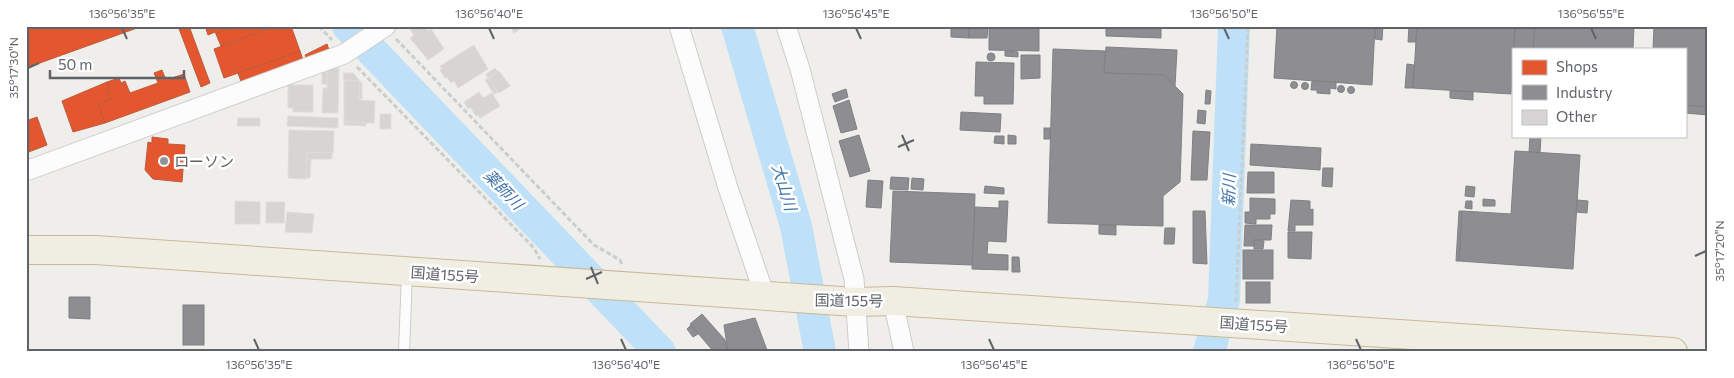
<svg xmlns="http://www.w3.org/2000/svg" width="1734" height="378" font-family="Commissioner,'Noto Sans JP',sans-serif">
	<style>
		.shops { fill: #e4572e; stroke: #bc5b3f }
		.industry { fill: #8d8d92; stroke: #7f8085 }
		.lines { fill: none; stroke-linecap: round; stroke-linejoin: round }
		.river { stroke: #bfe0f9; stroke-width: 32 }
		.building { fill: #d6d5d3; stroke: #deddd9 }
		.lane-casing { stroke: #cbcccc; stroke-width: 12 }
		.street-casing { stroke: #cbcccc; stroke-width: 21 }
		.highway-casing { stroke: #c8b996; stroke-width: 30 }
		.path { stroke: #cacfcc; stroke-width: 3; stroke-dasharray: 5 2.5; stroke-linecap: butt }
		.lane { stroke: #fdfcfc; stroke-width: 10 }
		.street { stroke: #fdfcfc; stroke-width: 19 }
		.highway { stroke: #f0ede3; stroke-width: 28 }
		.ticks { fill: none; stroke: #5f6368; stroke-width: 2 }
		.poi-dot { fill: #919496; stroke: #fff; stroke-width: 2 }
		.labels { text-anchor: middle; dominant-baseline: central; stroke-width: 5; stroke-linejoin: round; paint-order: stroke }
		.poi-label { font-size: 15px; fill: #5f6368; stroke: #fff; text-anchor: start }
		.street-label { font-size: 15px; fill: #5f6368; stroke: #fff }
		.water-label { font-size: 16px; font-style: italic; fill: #4174aa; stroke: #fff }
		.neatline { fill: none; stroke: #5f6368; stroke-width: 2 }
		.ticks-label { font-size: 12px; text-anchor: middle; fill: #5f6368 }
	</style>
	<rect width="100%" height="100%" fill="#efeeea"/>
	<g class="shops">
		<polygon points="26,26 136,26 137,28 26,68"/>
		<polygon points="178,26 189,26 210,83 201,87"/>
		<polygon points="205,26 212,26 215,32 208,35"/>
		<polygon points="212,26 235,26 216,34"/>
		<polygon points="235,26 276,26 221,46 216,34"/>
		<polygon points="276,26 291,26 300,51 224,78 214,49"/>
		<polygon points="327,44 330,53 308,62 305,55"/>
		<polygon points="300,51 303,60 243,87 238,73"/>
		<polygon points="162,70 166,80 184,74 190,92 105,123 98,104 111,99 107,88 109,87 107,82 119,78 121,83 125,81 130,93 158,83 154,73"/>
		<polygon points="107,82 109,87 107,88 111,99 98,104 105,123 73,132 62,101"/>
		<polygon points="37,117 47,145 26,153 26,121"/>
		<polygon points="152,137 168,139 168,144 185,145 182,182 153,179 145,170 148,142 152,143"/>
	</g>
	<g class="industry">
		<polygon points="951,26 969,26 969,38 951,37"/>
		<polygon points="969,26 988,26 987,38 969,38"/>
		<polygon points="989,26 1039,26 1039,51 989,50"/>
		<polygon points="1106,26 1161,26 1161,38 1106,36"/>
		<polygon points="1277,26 1375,26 1372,85 1274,78"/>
		<polygon points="1375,26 1383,26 1382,40 1375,39"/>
		<polygon points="1409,26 1417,26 1416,42 1408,42"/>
		<polygon points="1417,26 1515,26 1511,94 1413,88"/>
		<polygon points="1515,26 1535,26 1533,49 1514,49"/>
		<polygon points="1535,26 1634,26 1633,49 1533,49"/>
		<polygon points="1654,26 1708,26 1708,107 1685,105 1685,49 1653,49"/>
		<polygon points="1106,47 1177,50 1175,86 1164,75 1104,73"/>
		<polygon points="1053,49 1105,51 1104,73 1164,75 1183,94 1180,182 1163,196 1163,226 1048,223"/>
		<polygon points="1005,51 1018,52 1018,57 1005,56"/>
		<circle cx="991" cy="57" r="4"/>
		<polygon points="1021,55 1040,55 1040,78 1021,79"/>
		<polygon points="976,62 1014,63 1013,104 984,104 984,96 975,96"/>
		<polygon points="1407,64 1414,65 1413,88 1405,88"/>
		<polygon points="1312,81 1336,82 1336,89 1330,88 1330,94 1317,93 1317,90 1311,90"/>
		<circle cx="1294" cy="85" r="3.5"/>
		<circle cx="1305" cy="86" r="3.5"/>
		<circle cx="1341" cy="89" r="3.5"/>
		<circle cx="1351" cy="90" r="3.5"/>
		<polygon points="846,89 848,97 835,102 832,94"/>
		<polygon points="1206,90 1211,91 1210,104 1205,104"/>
		<polygon points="1450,91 1473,92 1473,100 1450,98"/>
		<polygon points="849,100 857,129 841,133 833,106"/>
		<polygon points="1685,105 1708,107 1708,115 1685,113"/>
		<polygon points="1198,110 1206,111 1205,124 1197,123"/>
		<polygon points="961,112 1001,114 1000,132 960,130"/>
		<rect x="1044" y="128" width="6" height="11"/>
		<polygon points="1193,131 1210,132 1207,180 1191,180"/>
		<polygon points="859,135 870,171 850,177 839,141"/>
		<polygon points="1008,135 1016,136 1016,144 1008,144"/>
		<polygon points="995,136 1004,136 1004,144 994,143"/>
		<polygon points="1530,136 1541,136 1540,153 1529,152"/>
		<polygon points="1251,144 1321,148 1320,170 1250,165"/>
		<polygon points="1515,151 1580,155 1573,269 1459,261 1462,211 1511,214"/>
		<polygon points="1323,168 1333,168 1332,187 1322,186"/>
		<polygon points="1248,172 1274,172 1274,193 1247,193"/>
		<polygon points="891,177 909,178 908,190 890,189"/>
		<polygon points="912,178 924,179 923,190 911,189"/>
		<polygon points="868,180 883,181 881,208 866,207"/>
		<polygon points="985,186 1004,188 1004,194 984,193"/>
		<polygon points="1466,186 1475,187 1474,197 1465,196"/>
		<polygon points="893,191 975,194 973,265 890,262"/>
		<polygon points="1250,198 1275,199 1275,214 1270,214 1270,219 1256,219 1256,224 1245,223 1245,212 1250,212"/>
		<polygon points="1483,199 1495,200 1495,206 1483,206"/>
		<polygon points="1291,200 1310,201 1310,210 1313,209 1313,225 1295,225 1295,231 1288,231"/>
		<polygon points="1577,200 1588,201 1587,213 1576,212"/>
		<polygon points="999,201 1008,201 1006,242 988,241 987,254 1008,255 1008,270 972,269 975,207 999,208"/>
		<polygon points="1466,201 1472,201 1472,209 1465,208"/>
		<polygon points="1193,211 1205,211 1207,264 1193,263"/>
		<polygon points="1459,211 1462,211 1459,261 1456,261"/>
		<polygon points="1099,225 1116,225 1116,235 1099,234"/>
		<polygon points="1245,225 1272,225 1271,240 1254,240 1254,246 1244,246"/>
		<polygon points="1165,228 1175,228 1174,244 1164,244"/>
		<polygon points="1288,232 1312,232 1311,259 1288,258"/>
		<polygon points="1254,240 1264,241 1263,249 1254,249"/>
		<rect x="1243" y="250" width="30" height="29"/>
		<polygon points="1012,257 1019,257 1020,272 1012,272"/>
		<rect x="1246" y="282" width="24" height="21"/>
		<polygon points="69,297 90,297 90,319 69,318"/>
		<rect x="183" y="305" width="21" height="40"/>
		<polygon points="702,314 725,340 727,348 723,352 714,352 690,324"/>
		<polygon points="755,318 767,350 728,352 724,325"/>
		<polygon points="691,325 698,334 693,337 687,329"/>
	</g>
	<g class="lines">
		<g class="river">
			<polyline points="348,26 660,352"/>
			<polyline points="737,26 796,226 820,352"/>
			<polyline points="1209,352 1224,300 1234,26"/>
		</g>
	</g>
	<g class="building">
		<polygon points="408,26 425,26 428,31 431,29 444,49 428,60 410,38 414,35"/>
		<polygon points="510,26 522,26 523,27 514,33"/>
		<polygon points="474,45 488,69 458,88 454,81 451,83 447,77 445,78 440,70 442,69 440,66"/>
		<polygon points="327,68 339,68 338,113 322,113 323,88 327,88"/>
		<polygon points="495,68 498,72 488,78 486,74"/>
		<polygon points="499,71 510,86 499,93 488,78"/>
		<rect x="322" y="72" width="5" height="12"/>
		<polygon points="343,73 353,73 360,81 344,80"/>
		<polygon points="488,78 498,92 494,94 485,80"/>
		<polygon points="344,80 360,81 359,100 375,101 374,123 344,122"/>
		<polygon points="360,81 362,84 362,99 359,99"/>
		<polygon points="288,85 313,85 313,112 293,112 293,108 288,108"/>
		<polygon points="479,92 483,98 492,93 500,106 480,118 478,115 476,116 470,107 468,109 464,102"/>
		<rect x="380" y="114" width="11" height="15"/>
		<polygon points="288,116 338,118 338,128 287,126"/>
		<polygon points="238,118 260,118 260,126 237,126"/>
		<polygon points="344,122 366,123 366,126 344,125"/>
		<polygon points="289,130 334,131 333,153 307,152 306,179 288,178"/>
		<polygon points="307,152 332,153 332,159 311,159 310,178 306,178"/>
		<polygon points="235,201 260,202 260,224 235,224"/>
		<polygon points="266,202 285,202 284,223 266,223"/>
		<polygon points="287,212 314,214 312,233 285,232"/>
	</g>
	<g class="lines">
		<g class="lane-casing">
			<polyline id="lane" points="404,352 407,273"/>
		</g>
		<g class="street-casing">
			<g id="street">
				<polyline points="679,26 728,188 765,296"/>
				<polyline points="786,26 800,69 854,279 859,352"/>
				<polyline points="26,171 344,54 386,26"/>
				<polyline points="893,301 904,352"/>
			</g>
		</g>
		<g class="highway-casing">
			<polyline id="highway" points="26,250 95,250 200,257 855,302 893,301 1673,352"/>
		</g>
		<g class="path">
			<polyline points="319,26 332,40"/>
			<polyline points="396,39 594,245 620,260 622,265"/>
			<polyline points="357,67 534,248 540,259"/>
			<polyline points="1236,302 1248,26"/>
		</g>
		<use href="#lane" class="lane"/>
		<use href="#street" class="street"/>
		<use href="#highway" class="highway"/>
	</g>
	<path class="ticks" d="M 122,28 L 127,39M 489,28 L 494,39M 856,28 L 861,39M 1224,28 L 1229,39M 1591,28 L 1596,39M 28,68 L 39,63M 902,135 L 909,151M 898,147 L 914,140M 1695,256 L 1706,251M 591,267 L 598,284M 586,279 L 602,272M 254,339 L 259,350M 621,339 L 626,350M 989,339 L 994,350M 1356,339 L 1361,350"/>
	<circle class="poi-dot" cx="164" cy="161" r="5"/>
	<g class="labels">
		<g class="poi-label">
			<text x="174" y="161">ローソン</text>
		</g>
		<g class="street-label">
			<text transform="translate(445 274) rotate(4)">国道155号</text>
			<text transform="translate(849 300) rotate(1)">国道155号</text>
			<text transform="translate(1254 324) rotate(4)">国道155号</text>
		</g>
		<g class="water-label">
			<text transform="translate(785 187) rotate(73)">大山川</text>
			<text transform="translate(504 189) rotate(46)">薬師川</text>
			<text transform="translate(1228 190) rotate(-88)">新川</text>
		</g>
	</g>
	<rect width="1734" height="378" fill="none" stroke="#ffffff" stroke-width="55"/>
	<rect x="1512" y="48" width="175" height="90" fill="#ffffff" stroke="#bfc1c3"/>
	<rect x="1522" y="60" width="25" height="15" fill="#e4572e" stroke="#bfc1c3"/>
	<text x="1556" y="72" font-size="15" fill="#5f6368">Shops</text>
	<rect x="1522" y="85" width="25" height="15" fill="#8d8d92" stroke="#bfc1c3"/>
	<text x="1556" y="98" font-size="15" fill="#5f6368">Industry</text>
	<rect x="1522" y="110" width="25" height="15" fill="#d6d5d3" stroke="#bfc1c3"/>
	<text x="1556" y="122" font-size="15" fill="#5f6368">Other</text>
	<path d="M50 70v8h134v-8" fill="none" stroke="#5f6368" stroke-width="2.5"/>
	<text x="58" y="70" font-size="15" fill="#5f6368" stroke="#ffffff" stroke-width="4" paint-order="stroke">50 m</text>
	<rect x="28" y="28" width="1678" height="322" class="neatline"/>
	<g class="ticks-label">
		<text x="122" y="18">136°56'35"E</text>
		<text x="489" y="18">136°56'40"E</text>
		<text x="856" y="18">136°56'45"E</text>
		<text x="1224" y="18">136°56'50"E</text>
		<text x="1591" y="18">136°56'55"E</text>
		<text transform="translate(14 68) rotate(-90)" y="4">35°17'30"N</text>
		<text transform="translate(1720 251) rotate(-90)" y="4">35°17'20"N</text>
		<text x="259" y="369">136°56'35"E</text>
		<text x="626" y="369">136°56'40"E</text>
		<text x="994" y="369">136°56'45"E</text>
		<text x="1361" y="369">136°56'50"E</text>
	</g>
</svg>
